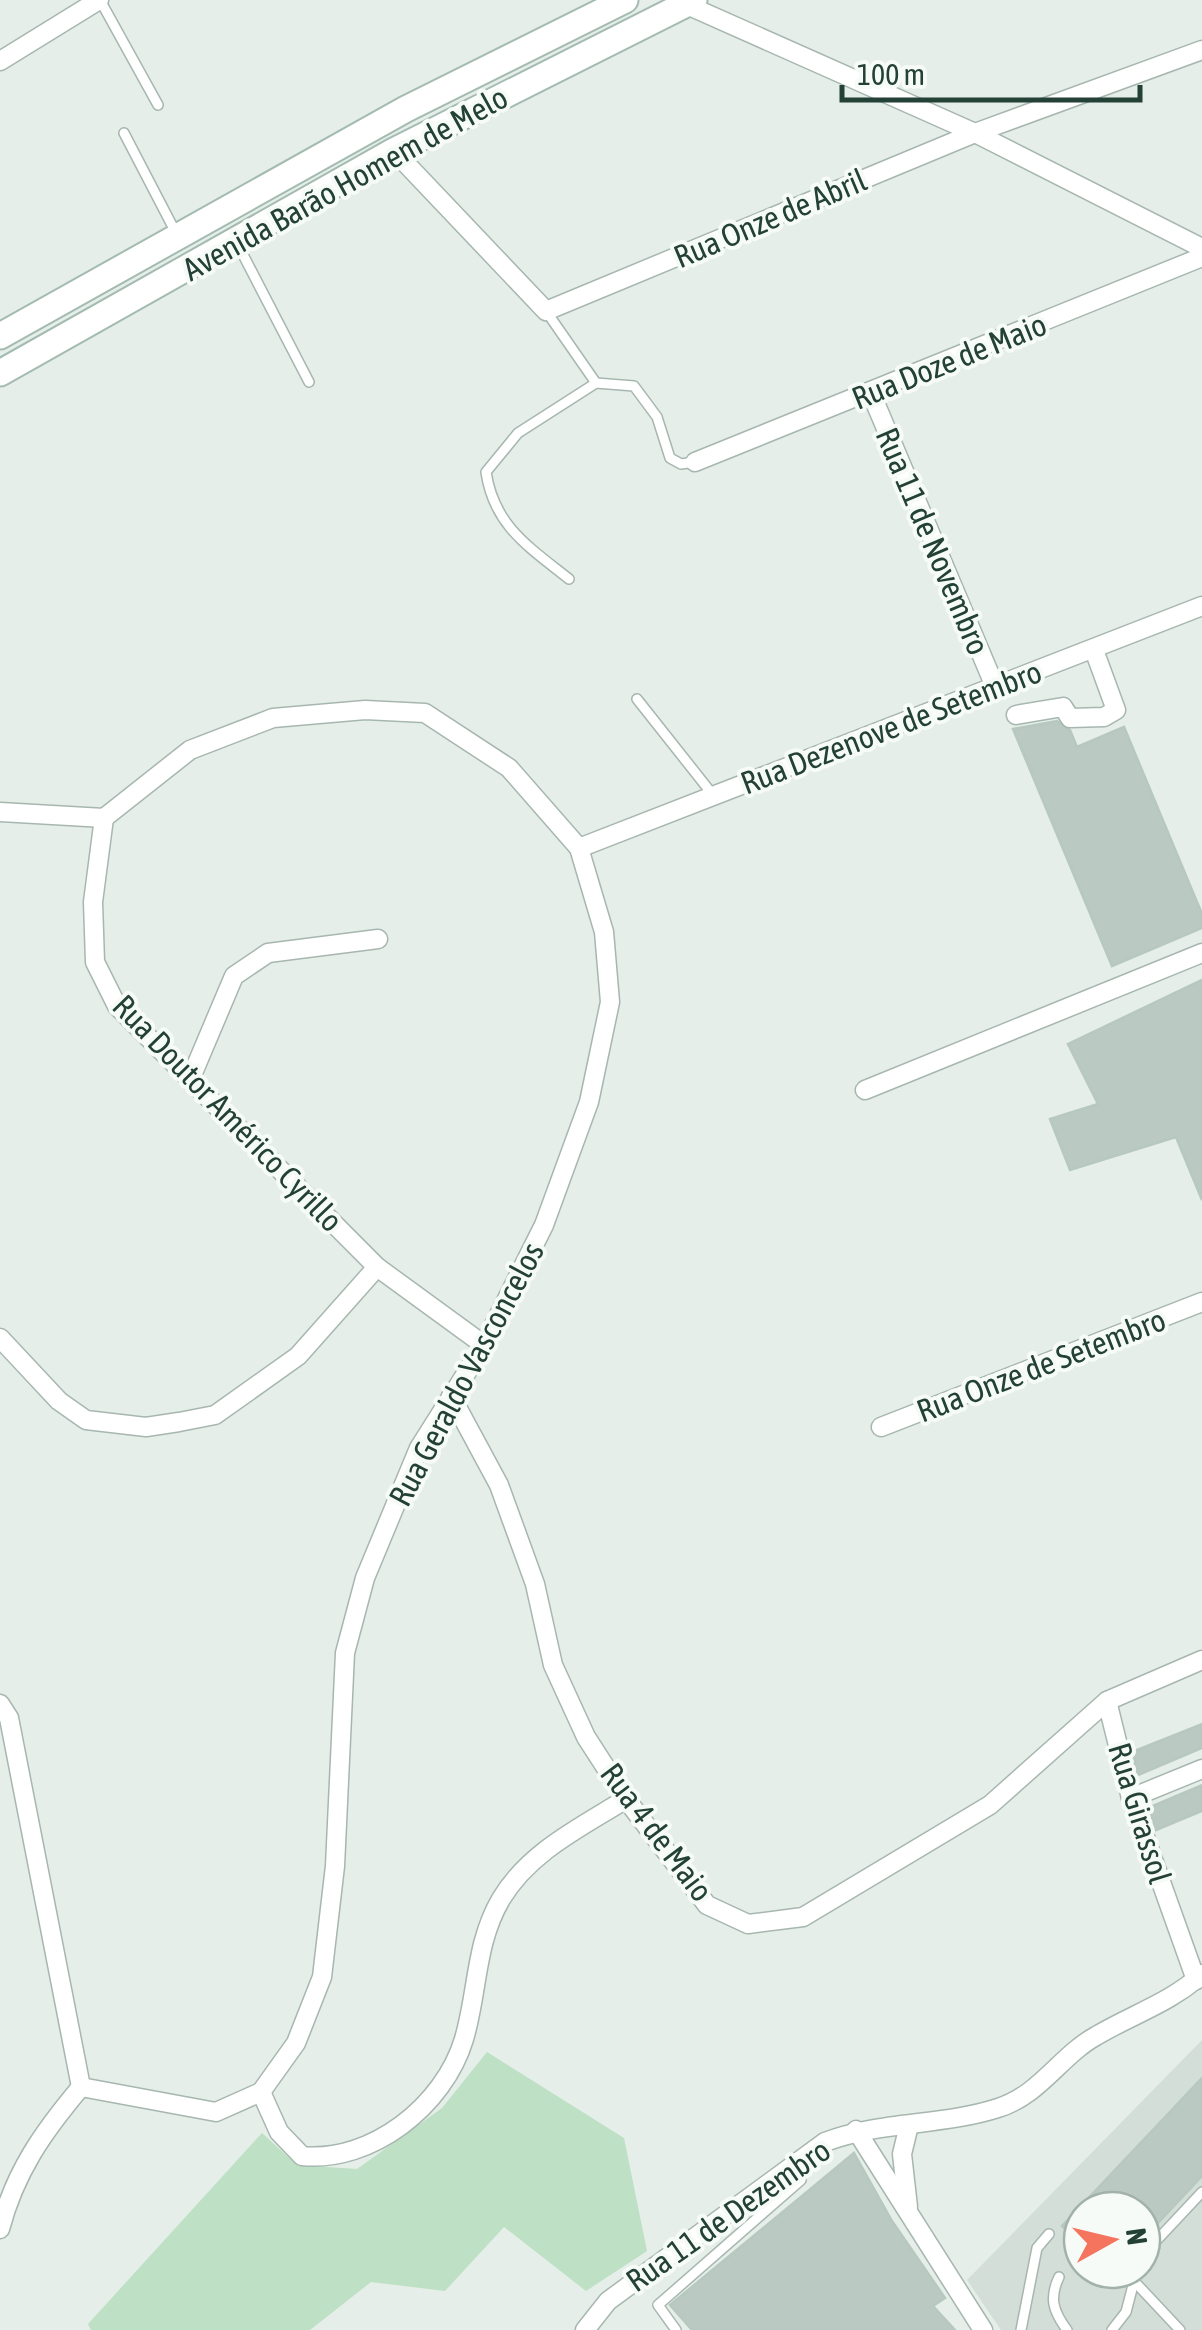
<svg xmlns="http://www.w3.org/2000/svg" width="1202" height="2330" font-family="'Asap Condensed',sans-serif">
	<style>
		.built { fill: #d3ded8; fill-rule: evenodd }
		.green { fill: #bee0c4 }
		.building { fill: #bac9c2; stroke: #b7c8c0; stroke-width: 2.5 }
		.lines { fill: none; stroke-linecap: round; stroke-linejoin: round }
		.lane-casing { stroke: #a7b7b0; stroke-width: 12 }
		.street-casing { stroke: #a7b7b0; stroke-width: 21 }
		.secondary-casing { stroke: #a3bbb0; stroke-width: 29 }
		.lane { stroke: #fff; stroke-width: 9 }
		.street { stroke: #fff; stroke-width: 18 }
		.secondary { stroke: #fff; stroke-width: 25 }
		.labels { text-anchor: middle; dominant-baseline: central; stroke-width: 8; stroke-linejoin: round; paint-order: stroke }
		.street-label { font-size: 32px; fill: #234136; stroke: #f6fbf8 }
	</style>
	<rect width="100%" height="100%" fill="#e5eee9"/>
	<path class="built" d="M 1202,2040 L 1202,2330 L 1001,2330 L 967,2280 ZM 1082,2210 L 1142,2210 L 1142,2270 L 1082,2270 Z"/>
	<polygon class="green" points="487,2052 624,2138 647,2251 586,2291 504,2227 445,2291 371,2282 310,2330 91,2330 88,2324 262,2133 297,2165 357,2169 442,2108"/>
	<g class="building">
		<polygon points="1057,721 1070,730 1077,747 1124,727 1202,914 1202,928 1112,966 1013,729"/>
		<polygon points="1202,980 1202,1200 1176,1137 1070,1170 1050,1119 1098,1104 1068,1044"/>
		<polygon points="1202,1724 1202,1748 1138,1775 1132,1752"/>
		<polygon points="1202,1785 1202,1811 1156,1830 1148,1808"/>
		<polygon points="1202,2078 1202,2176 1142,2240 1142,2210 1082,2210 1082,2248 1062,2226"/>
		<polygon points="854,2153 892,2221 945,2298 933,2306 955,2330 692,2330 670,2305"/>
	</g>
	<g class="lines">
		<g class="lane-casing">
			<g id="lane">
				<polyline points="100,0 158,105"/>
				<polyline points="124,133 176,233"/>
				<polyline points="238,245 309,382"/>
				<path d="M 546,311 L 596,383 L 518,433 L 486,472 C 494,526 529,547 569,579"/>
				<polyline points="596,383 634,386 657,417 670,458 681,464 695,462"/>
				<polyline points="637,699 713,795"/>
				<polyline points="1142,2256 1202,2192"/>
				<path d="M 1059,2277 C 1049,2298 1053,2311 1067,2330"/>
				<polyline points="1133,2280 1180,2330"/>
				<polyline points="676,2330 658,2305 801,2180"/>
				<polyline points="1021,2330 1037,2248 1049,2234"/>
				<polyline points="1112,2330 1126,2312 1137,2270"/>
			</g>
		</g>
		<g class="street-casing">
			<g id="street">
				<polyline points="678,1 975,133 1202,248"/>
				<polyline points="0,61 99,0"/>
				<polyline points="394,151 546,311 975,133 1202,50"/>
				<polyline points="871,393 996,689"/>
				<polyline points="695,462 1202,257"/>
				<polyline points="1016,715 1063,707 1070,718 1104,717 1116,710 1094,650"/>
				<polyline points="0,812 104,818 190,750 273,718 365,710 425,713 509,768 579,848 604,932 610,1002 589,1102 544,1225 484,1345 419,1448 365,1578 345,1653 335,1866 322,1977 296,2043 261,2092 216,2112 81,2087 9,1718 0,1704"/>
				<polyline points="104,818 93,902 95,962 117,1006 377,1267 484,1345"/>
				<polyline points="579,848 1202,606"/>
				<polyline points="190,1080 234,976 268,953 378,939"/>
				<polyline points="865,1090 1202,953"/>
				<polyline points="0,1338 59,1401 86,1420 146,1427 179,1422 215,1415 298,1356 377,1267"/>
				<polyline points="451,1396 499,1485 535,1584 553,1665 586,1737 626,1799 707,1905 748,1924 803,1917 990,1805 1107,1701 1202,1660"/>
				<polyline points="881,1427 1202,1302"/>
				<polyline points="1107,1701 1131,1798 1196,1980"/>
				<polyline points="1131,1798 1202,1769"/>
				<path d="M 261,2092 L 279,2132 L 302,2156 C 371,2163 444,2106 464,2039 C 478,1992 475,1943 501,1899 C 529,1852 581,1827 626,1799"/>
				<polyline points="856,2130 983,2330"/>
				<polyline points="908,2207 902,2154 909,2125"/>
				<path d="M 0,2229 C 15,2172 43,2132 81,2087"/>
				<path d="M 585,2330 L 608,2301 L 825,2142 C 880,2121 942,2126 998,2108 C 1040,2095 1060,2056 1096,2036 C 1133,2014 1170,2003 1202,1974"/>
			</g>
		</g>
		<g class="secondary-casing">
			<g id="secondary">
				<polyline points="0,336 406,109 625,0"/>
				<polyline points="0,373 394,151 694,0"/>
			</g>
		</g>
		<use href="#lane" class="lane"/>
		<use href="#street" class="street"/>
		<use href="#secondary" class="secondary"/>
	</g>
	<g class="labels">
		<g class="street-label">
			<text transform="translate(345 183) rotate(-29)">Avenida Barão Homem de Melo</text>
			<text transform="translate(770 218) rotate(-23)">Rua Onze de Abril</text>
			<text transform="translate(949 361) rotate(-22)">Rua Doze de Maio</text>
			<text transform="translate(933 541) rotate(67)">Rua 11 de Novembro</text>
			<text transform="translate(891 727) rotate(-21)">Rua Dezenove de Setembro</text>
			<text transform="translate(228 1113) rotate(46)">Rua Doutor Américo Cyrillo</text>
			<text transform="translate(1041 1365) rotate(-21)">Rua Onze de Setembro</text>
			<text transform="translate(466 1374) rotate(-62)">Rua Geraldo Vasconcelos</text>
			<text transform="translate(1140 1813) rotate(73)">Rua Girassol</text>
			<text transform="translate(657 1832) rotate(53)">Rua 4 de Maio</text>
			<text transform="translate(728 2215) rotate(-35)">Rua 11 de Dezembro</text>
		</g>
	</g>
	<g transform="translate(1112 2240) rotate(82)"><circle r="48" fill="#f6fbf8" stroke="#a2b1aa" stroke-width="2.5"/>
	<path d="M0-8L18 38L0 25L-18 38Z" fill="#f5745d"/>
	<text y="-15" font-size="28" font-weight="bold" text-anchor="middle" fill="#234136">N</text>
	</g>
	<path d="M842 85v15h298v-15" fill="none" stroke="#234136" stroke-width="5"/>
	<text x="857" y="85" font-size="30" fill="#234136" stroke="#f6fbf8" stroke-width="8" paint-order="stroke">100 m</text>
</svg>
